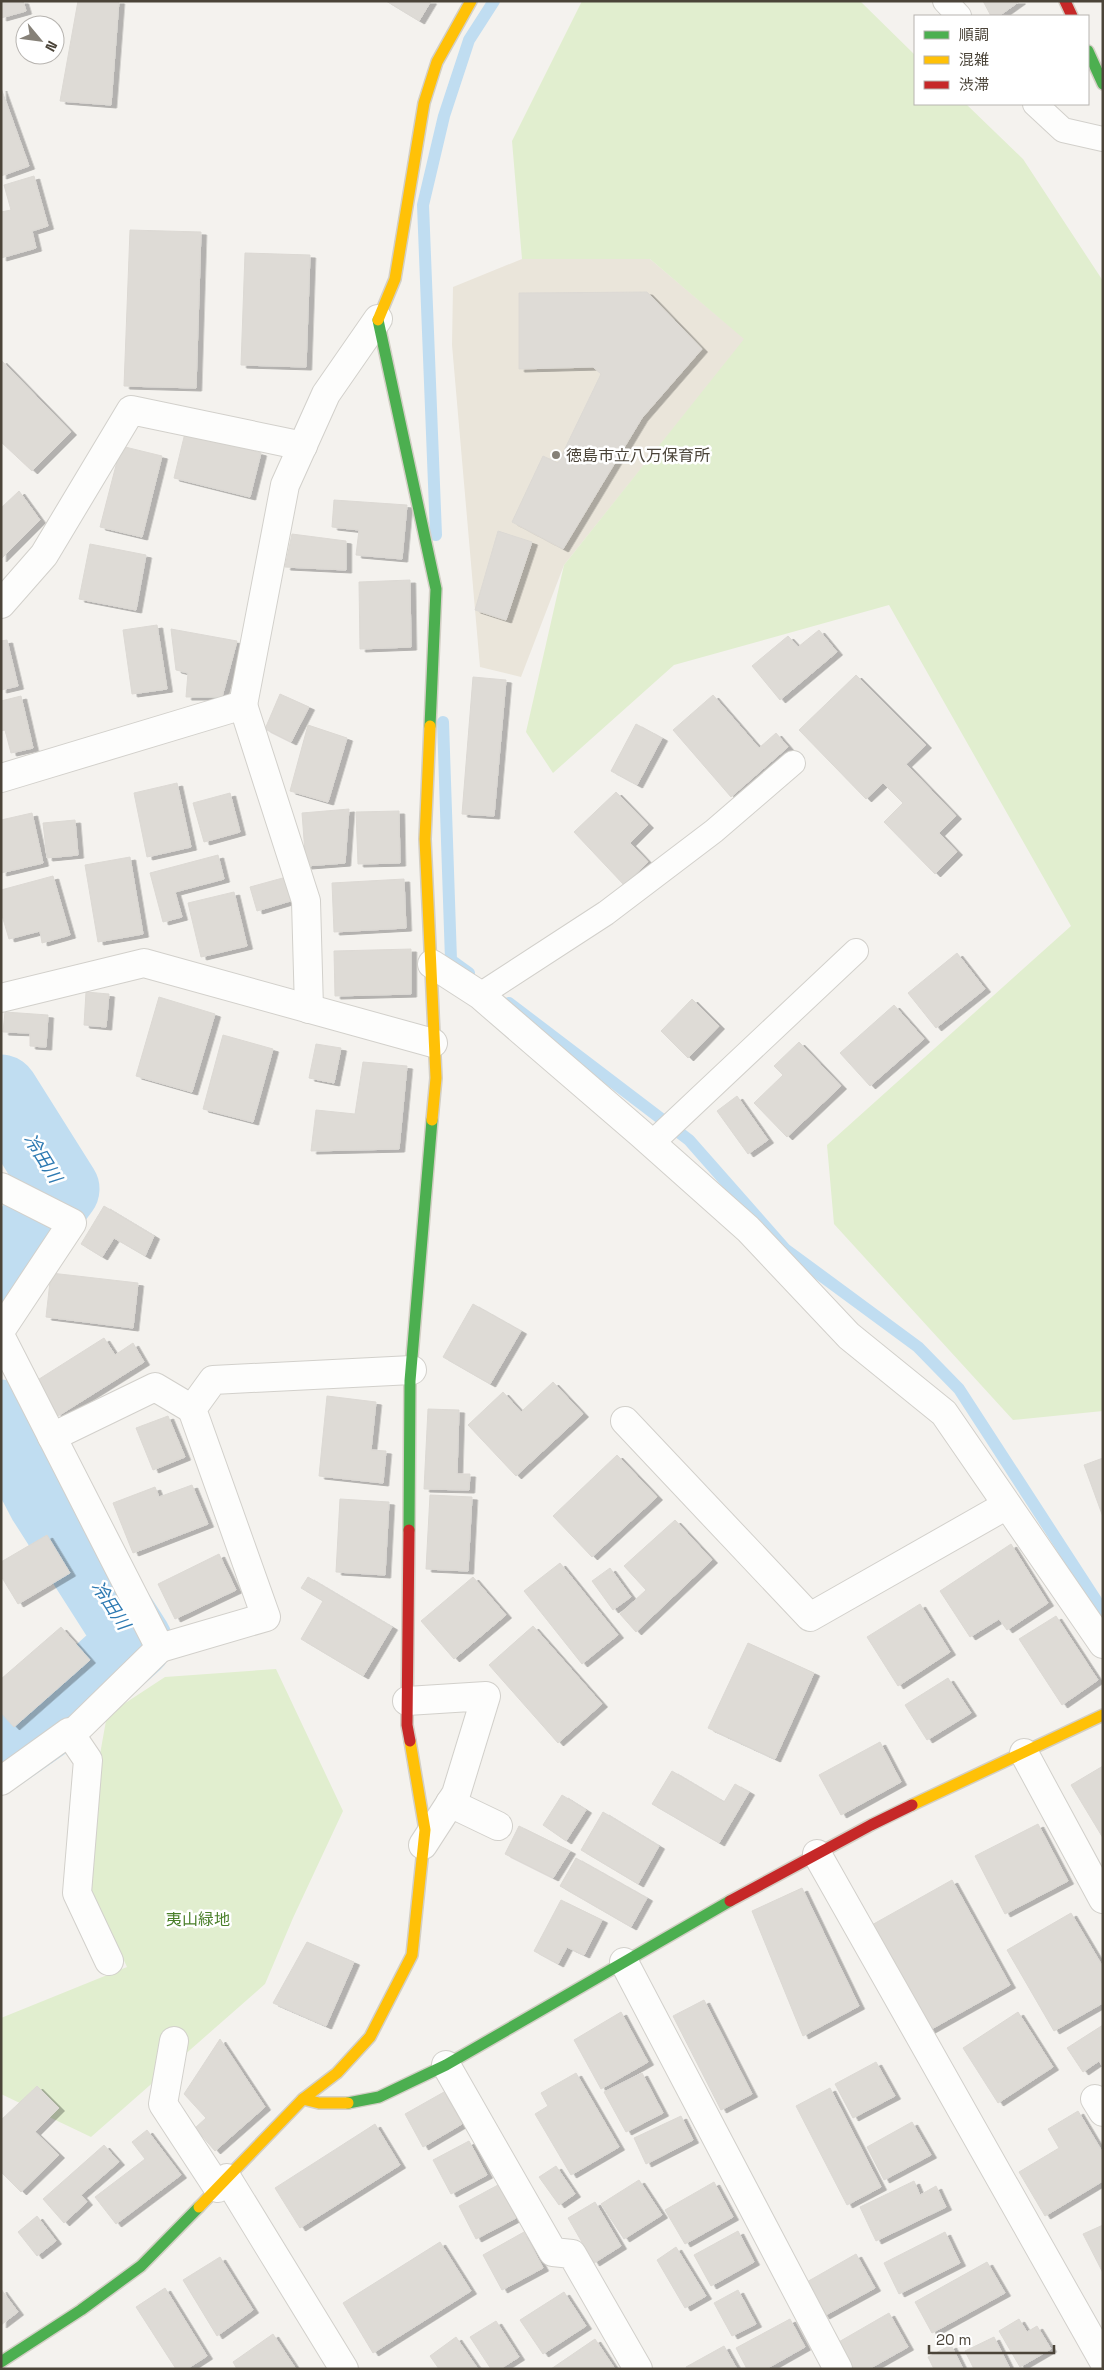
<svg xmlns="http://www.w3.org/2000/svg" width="1104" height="2370" font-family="'Space Grotesk','Noto Sans JP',sans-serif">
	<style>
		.education { fill: #eae5da }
		.green { fill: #e1eecf }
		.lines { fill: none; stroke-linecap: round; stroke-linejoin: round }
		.stream { stroke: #c0ddf1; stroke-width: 12 }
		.river { stroke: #c0ddf1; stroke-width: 75 }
		.building { fill: #dedbd6; stroke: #dcd9d4; filter: url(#shadow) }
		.lane-casing { stroke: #d2d0cb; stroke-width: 26 }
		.street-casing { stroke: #d2d0cb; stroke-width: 30 }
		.fast-casing { stroke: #d3cfc5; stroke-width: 14 }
		.slow-casing { stroke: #d3cfc5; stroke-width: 14 }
		.jam-casing { stroke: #d3cfc5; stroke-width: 14 }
		.lane { stroke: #fdfdfc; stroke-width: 24 }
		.street { stroke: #fdfdfc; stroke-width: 28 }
		.fast { stroke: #4caf50; stroke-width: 11 }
		.slow { stroke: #ffc107; stroke-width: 11 }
		.jam { stroke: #c62828; stroke-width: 11 }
		.poi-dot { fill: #868178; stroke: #fff; stroke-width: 2 }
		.labels { text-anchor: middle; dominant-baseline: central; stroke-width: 5; stroke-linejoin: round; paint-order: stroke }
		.poi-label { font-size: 16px; fill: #4b4439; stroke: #fff; text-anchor: start }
		.park-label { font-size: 16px; fill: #4a7f2a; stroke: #fff }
		.water-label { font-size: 18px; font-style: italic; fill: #2e7ab2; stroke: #fff }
	</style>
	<defs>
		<filter id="shadow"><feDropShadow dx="5.5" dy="3" stdDeviation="0" flood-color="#0004"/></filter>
	</defs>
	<rect width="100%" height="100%" fill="#f4f2ee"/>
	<polygon class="education" points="522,259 650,259 745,339 564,565 521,677 480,667 452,345 453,287"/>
	<g class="green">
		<polygon points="582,1 860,1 915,55 915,104 966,104 1023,159 1103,281 1103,1411 1013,1420 834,1224 827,1145 1071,926 889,605 674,665 553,773 526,732 564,565 744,339 650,259 522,259 512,141"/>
		<polygon points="276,1669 343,1811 293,1918 265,1984 91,2137 1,2094 1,2018 127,1967 91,1889 99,1760 107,1715 165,1677"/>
	</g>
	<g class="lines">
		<g class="stream">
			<polyline points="436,535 423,205 444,116 469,40 494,1"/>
			<polyline points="443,722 451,960 469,973"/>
			<polyline points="509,1003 689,1140 785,1249 918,1347 959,1389 1103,1611"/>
		</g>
		<g class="river">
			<polyline points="1,1092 62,1189 1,1271"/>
			<polyline points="1,1417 45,1501 135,1642 51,1718 1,1753"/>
		</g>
	</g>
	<g class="building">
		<polygon points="1,1 23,1 26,11 1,18"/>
		<polygon points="78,1 119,1 111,105 60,101"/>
		<polygon points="386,1 431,1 419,21"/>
		<polygon points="983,1 1020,1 999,16 991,16"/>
		<polygon points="1,88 29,166 1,176"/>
		<polygon points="34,176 48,226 32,231 36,248 1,258 1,212 11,210 4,185"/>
		<polygon points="130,230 201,232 196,388 124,386"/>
		<polygon points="245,253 310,255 306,367 241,365"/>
		<polygon points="647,292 702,349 642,418 563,549 512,522 543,456 558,463 601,374 593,367 519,369 519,293"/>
		<polygon points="1,360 71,432 32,471 1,442"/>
		<polygon points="185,433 261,453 250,497 174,478"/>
		<polygon points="121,446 162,456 142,537 100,527"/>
		<polygon points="19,491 40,520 1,559 1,508"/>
		<polygon points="334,500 407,505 402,559 356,555 359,530 332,527"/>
		<polygon points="498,531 532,542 506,620 475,610"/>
		<polygon points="292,534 346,541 346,570 285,567"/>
		<polygon points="90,544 146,555 136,610 79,599"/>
		<polygon points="410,580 411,647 360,649 359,582"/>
		<polygon points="157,625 167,689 132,694 123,630"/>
		<polygon points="171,629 237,641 222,697 186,697 188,673 176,670"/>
		<polygon points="819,630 837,652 780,700 752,666 788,636 798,647"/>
		<polygon points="7,640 18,686 1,690 1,641"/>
		<polygon points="856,675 926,745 906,764 956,816 939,833 957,852 935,874 884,822 903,803 883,783 866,799 799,730"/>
		<polygon points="473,677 506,680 494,816 462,814"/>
		<polygon points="280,694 309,707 291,742 265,729"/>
		<polygon points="713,695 759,748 776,733 788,747 731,797 673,730"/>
		<polygon points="21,696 33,748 11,753 5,730 1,731 1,701"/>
		<polygon points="636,724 662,738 637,785 611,771"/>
		<polygon points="308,725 347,738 328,802 290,791"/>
		<polygon points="177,783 191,847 147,857 134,793"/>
		<polygon points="616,792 648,825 630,843 648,862 624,885 574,832"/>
		<polygon points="230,793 240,832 204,842 193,803"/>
		<polygon points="349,809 345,863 306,866 302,813"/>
		<polygon points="399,811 400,863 358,864 356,812"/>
		<polygon points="32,813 43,863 1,873 1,820"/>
		<polygon points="75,820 78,855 47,858 43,823"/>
		<polygon points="218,855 224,879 175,892 182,917 163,922 150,873"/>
		<polygon points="130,857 143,934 98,942 85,865"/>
		<polygon points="53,876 70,935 42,943 40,931 9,939 1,912 1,890"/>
		<polygon points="290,876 297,899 257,911 250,887"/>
		<polygon points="404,879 406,928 334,932 332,883"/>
		<polygon points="234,892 247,946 201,957 188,903"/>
		<polygon points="411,949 411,994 335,996 334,951"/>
		<polygon points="957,953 985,989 936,1028 908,993"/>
		<polygon points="86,992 109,994 106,1027 84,1025"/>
		<polygon points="159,997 215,1014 192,1092 136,1076"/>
		<polygon points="692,999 719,1026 688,1058 661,1031"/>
		<polygon points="894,1005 924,1039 870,1086 840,1053"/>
		<polygon points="5,1012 48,1015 46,1047 30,1046 30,1033 3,1032"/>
		<polygon points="223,1035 273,1049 253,1122 203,1109"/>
		<polygon points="799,1042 841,1086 787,1137 754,1103 783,1075 774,1066"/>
		<polygon points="316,1044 341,1048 334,1083 309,1078"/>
		<polygon points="363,1062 407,1066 399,1149 311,1151 316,1110 355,1114"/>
		<polygon points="737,1096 768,1140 748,1154 717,1111"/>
		<polygon points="104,1206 154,1236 145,1256 114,1238 102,1257 81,1244"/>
		<polygon points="51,1273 138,1283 133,1328 46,1317"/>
		<polygon points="473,1304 521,1331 490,1384 443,1357"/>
		<polygon points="104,1338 115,1355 133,1343 144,1362 58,1416 36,1381"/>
		<polygon points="553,1382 583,1414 516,1476 468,1425 503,1392 521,1412"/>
		<polygon points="327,1396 376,1402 371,1450 386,1451 383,1483 319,1476"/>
		<polygon points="428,1409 459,1410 457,1474 470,1474 469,1490 424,1489"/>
		<polygon points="168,1416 185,1457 153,1470 136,1428"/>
		<polygon points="617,1455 657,1497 592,1557 553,1516"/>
		<polygon points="1103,1458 1103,1517 1084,1465"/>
		<polygon points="192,1485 208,1524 133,1553 113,1503 155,1487 159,1497"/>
		<polygon points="430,1495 472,1497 468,1571 426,1569"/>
		<polygon points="340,1499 389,1502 385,1575 336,1572"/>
		<polygon points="675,1520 712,1560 636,1632 620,1614 646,1590 624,1566"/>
		<polygon points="47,1535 70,1573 18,1604 1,1576 1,1562"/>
		<polygon points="1011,1544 1048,1603 1007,1630 999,1619 970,1637 940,1591"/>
		<polygon points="219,1554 236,1590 175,1619 158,1584"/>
		<polygon points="560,1563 618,1635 582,1664 524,1591"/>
		<polygon points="610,1568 631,1597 613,1610 592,1581"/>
		<polygon points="308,1577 392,1627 363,1676 301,1639 323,1601 301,1588"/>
		<polygon points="473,1577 506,1615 454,1659 421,1621"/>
		<polygon points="920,1604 950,1652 898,1686 867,1637"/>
		<polygon points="1056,1616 1098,1680 1062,1705 1019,1639"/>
		<polygon points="533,1626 602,1704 558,1743 489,1665"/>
		<polygon points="61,1627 90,1660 14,1727 1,1713 1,1679"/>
		<polygon points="748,1643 814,1673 775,1759 708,1728"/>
		<polygon points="948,1678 971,1713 927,1740 905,1705"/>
		<polygon points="880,1742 901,1782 841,1815 819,1775"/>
		<polygon points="1103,1766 1103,1838 1071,1785"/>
		<polygon points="672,1771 724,1802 735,1784 749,1792 719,1843 652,1804"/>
		<polygon points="562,1795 586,1810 566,1841 543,1825"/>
		<polygon points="603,1812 659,1846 638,1884 581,1850"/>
		<polygon points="1038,1824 1068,1881 1005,1914 975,1856"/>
		<polygon points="519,1826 570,1851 553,1878 505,1854"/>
		<polygon points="576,1858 647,1898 631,1927 560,1886"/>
		<polygon points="952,1880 1010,1985 928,2031 870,1926"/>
		<polygon points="802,1888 859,2006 803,2036 752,1911"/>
		<polygon points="561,1900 602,1920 584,1955 567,1947 558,1964 534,1951"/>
		<polygon points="1071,1913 1103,1967 1103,2003 1054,2031 1007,1950"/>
		<polygon points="307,1942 354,1962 326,2026 273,2003"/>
		<polygon points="704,2000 752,2094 721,2110 673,2016"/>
		<polygon points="621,2012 648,2062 601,2089 574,2040"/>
		<polygon points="1018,2012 1053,2067 998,2103 963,2048"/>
		<polygon points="1103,2025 1103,2067 1099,2061 1083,2072 1067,2048"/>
		<polygon points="220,2039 265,2107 215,2151 195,2128 206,2118 184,2094"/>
		<polygon points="876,2062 895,2096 853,2118 835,2084"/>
		<polygon points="576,2073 619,2147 571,2175 535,2114 548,2106 541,2093"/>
		<polygon points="642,2073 663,2113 626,2132 604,2092"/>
		<polygon points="37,2086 59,2108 35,2132 59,2155 21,2192 1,2172 1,2120"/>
		<polygon points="830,2088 881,2187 847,2205 796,2106"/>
		<polygon points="444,2092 462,2124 423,2147 405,2114"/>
		<polygon points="1078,2111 1103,2153 1103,2181 1045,2216 1019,2172 1059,2148 1048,2129"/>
		<polygon points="681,2116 693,2140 646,2164 634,2138"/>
		<polygon points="912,2122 931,2155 884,2180 867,2147"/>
		<polygon points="375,2124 400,2165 300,2228 275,2188"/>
		<polygon points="147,2130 181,2175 116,2224 95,2197 145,2159 132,2142"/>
		<polygon points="469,2141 487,2175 451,2194 433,2160"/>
		<polygon points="104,2145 119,2162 81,2195 87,2202 64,2223 43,2199"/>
		<polygon points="556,2166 575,2194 559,2205 539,2177"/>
		<polygon points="639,2180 662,2215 624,2239 601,2204"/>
		<polygon points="914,2181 920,2195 936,2186 946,2207 876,2241 860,2207"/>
		<polygon points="714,2182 733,2217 685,2244 665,2210"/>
		<polygon points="498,2185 516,2218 476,2239 459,2206"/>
		<polygon points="595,2202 621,2246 594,2263 568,2218"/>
		<polygon points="37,2216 56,2241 37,2256 18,2232"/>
		<polygon points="1103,2225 1103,2273 1083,2234"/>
		<polygon points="738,2231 754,2262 711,2286 694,2255"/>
		<polygon points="524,2232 543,2268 502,2290 483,2255"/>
		<polygon points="945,2232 960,2263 899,2294 884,2263"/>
		<polygon points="440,2242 471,2291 373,2353 343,2303"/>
		<polygon points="676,2247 706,2296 685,2308 657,2260"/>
		<polygon points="856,2254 875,2288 824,2316 805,2283"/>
		<polygon points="220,2257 253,2310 217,2336 183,2280"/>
		<polygon points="987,2262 1005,2293 932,2333 915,2302"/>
		<polygon points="165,2288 207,2356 187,2369 176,2369 136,2307"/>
		<polygon points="1,2289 18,2312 1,2325"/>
		<polygon points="738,2290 756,2324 732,2336 714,2303"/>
		<polygon points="564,2292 586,2326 543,2354 520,2320"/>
		<polygon points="889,2313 908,2347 869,2369 852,2369 837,2343"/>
		<polygon points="790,2319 805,2347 766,2369 747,2369 736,2348"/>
		<polygon points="1019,2319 1027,2332 1037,2326 1051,2349 1020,2367 999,2331"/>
		<polygon points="496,2321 519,2357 500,2369 491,2369 470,2337"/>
		<polygon points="273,2334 296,2369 237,2369 233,2362"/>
		<polygon points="456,2337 478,2369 439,2369 430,2356"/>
		<polygon points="994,2337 1010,2369 974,2369 965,2351"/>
		<polygon points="595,2339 615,2369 551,2369"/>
		<polygon points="951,2345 963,2369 934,2369 928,2357"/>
		<polygon points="724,2346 737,2369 687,2369 686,2367"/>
	</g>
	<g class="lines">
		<g class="lane-casing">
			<g id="lane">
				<polyline points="945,1 959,16"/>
				<polyline points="1035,104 1063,130 1103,139"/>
				<polyline points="480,995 606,913 714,831 793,763"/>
				<polyline points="652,1143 856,951"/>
			</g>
		</g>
		<g class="street-casing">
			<g id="street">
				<polyline points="1,604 44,555 131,410 303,446"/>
				<polyline points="243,705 306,901 309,1009"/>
				<polyline points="1,778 243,705 285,485 326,394 378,319"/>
				<polyline points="432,964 480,995 640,1133 748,1229 849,1336 944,1413 1103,1644"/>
				<polyline points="1,998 144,963 433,1043"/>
				<polyline points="1,1187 72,1223 1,1330"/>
				<polyline points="1,1337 160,1648 71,1735"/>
				<polyline points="625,1421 810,1617 1007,1505"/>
				<polyline points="52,1437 155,1387 192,1409"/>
				<polyline points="160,1648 266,1617 192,1409 213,1380 412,1370"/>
				<polyline points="407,1701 486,1696 456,1794 423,1845"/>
				<polyline points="1024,1753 1103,1899"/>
				<polyline points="1,1781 69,1732 88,1760 77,1893 109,1961"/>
				<polyline points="450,1803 498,1826"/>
				<polyline points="817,1854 1103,2360"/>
				<polyline points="624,1962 838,2369"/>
				<polyline points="174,2041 163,2104 218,2188"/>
				<polyline points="446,2065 553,2252 572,2254 638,2369"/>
				<polyline points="1095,2099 1103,2112"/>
				<polyline points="227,2178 344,2369"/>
			</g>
		</g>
		<g class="fast-casing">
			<g id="fast">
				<polyline points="1088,51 1103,84"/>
				<polyline points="378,320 436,589 430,726"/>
				<polyline points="409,1530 410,1381 432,1120"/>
				<polyline points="348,2103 379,2097 446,2065 730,1901"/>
				<polyline points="1,2362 81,2310 141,2266 199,2207"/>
			</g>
		</g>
		<g class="slow-casing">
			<g id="slow">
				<polyline points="378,320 395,279 424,103 437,62 471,1"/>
				<polyline points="430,726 425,839 436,1078 432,1120"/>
				<polyline points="912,1805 1103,1715"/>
				<polyline points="303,2099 337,2073 370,2037 412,1955 425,1830 410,1741"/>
				<polyline points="199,2207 303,2099 319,2103 348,2103"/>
			</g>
		</g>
		<g class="jam-casing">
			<g id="jam">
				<polyline points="1065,1 1072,16"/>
				<polyline points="409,1530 407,1725 410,1741"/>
				<polyline points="730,1901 871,1825 912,1805"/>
			</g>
		</g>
		<use href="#lane" class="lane"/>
		<use href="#street" class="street"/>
		<use href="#fast" class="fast"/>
		<use href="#slow" class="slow"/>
		<use href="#jam" class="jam"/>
	</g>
	<circle class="poi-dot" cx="556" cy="455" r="5"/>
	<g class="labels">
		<g class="poi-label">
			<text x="566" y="455">徳島市立八万保育所</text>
		</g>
		<g class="park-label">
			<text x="198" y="1919">夷山緑地</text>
		</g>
		<g class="water-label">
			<text transform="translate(43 1158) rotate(58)">冷田川</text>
			<text transform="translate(111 1605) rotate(57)">冷田川</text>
		</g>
	</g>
	<rect width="1104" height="2370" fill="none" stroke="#4b4439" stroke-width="5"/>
	<rect x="914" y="15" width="175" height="90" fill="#ffffff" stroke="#b7b4b0"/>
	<rect x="924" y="31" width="25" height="8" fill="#4caf50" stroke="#b7b4b0"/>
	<text x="959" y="40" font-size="15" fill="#4b4439">順調</text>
	<rect x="924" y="56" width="25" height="8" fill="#ffc107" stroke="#b7b4b0"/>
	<text x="959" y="65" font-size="15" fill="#4b4439">混雑</text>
	<rect x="924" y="81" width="25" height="8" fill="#c62828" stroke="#b7b4b0"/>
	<text x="959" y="90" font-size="15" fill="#4b4439">渋滞</text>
	<g transform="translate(40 40) rotate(119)"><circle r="24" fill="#ffffff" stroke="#b7b4b0"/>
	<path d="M0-4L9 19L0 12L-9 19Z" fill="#868178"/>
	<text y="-8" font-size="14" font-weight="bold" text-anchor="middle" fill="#4b4439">N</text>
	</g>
	<path d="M929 2345v8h125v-8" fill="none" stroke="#4b4439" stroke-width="2.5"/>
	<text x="936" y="2345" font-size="15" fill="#4b4439" stroke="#ffffff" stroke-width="4" paint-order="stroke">20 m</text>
</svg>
